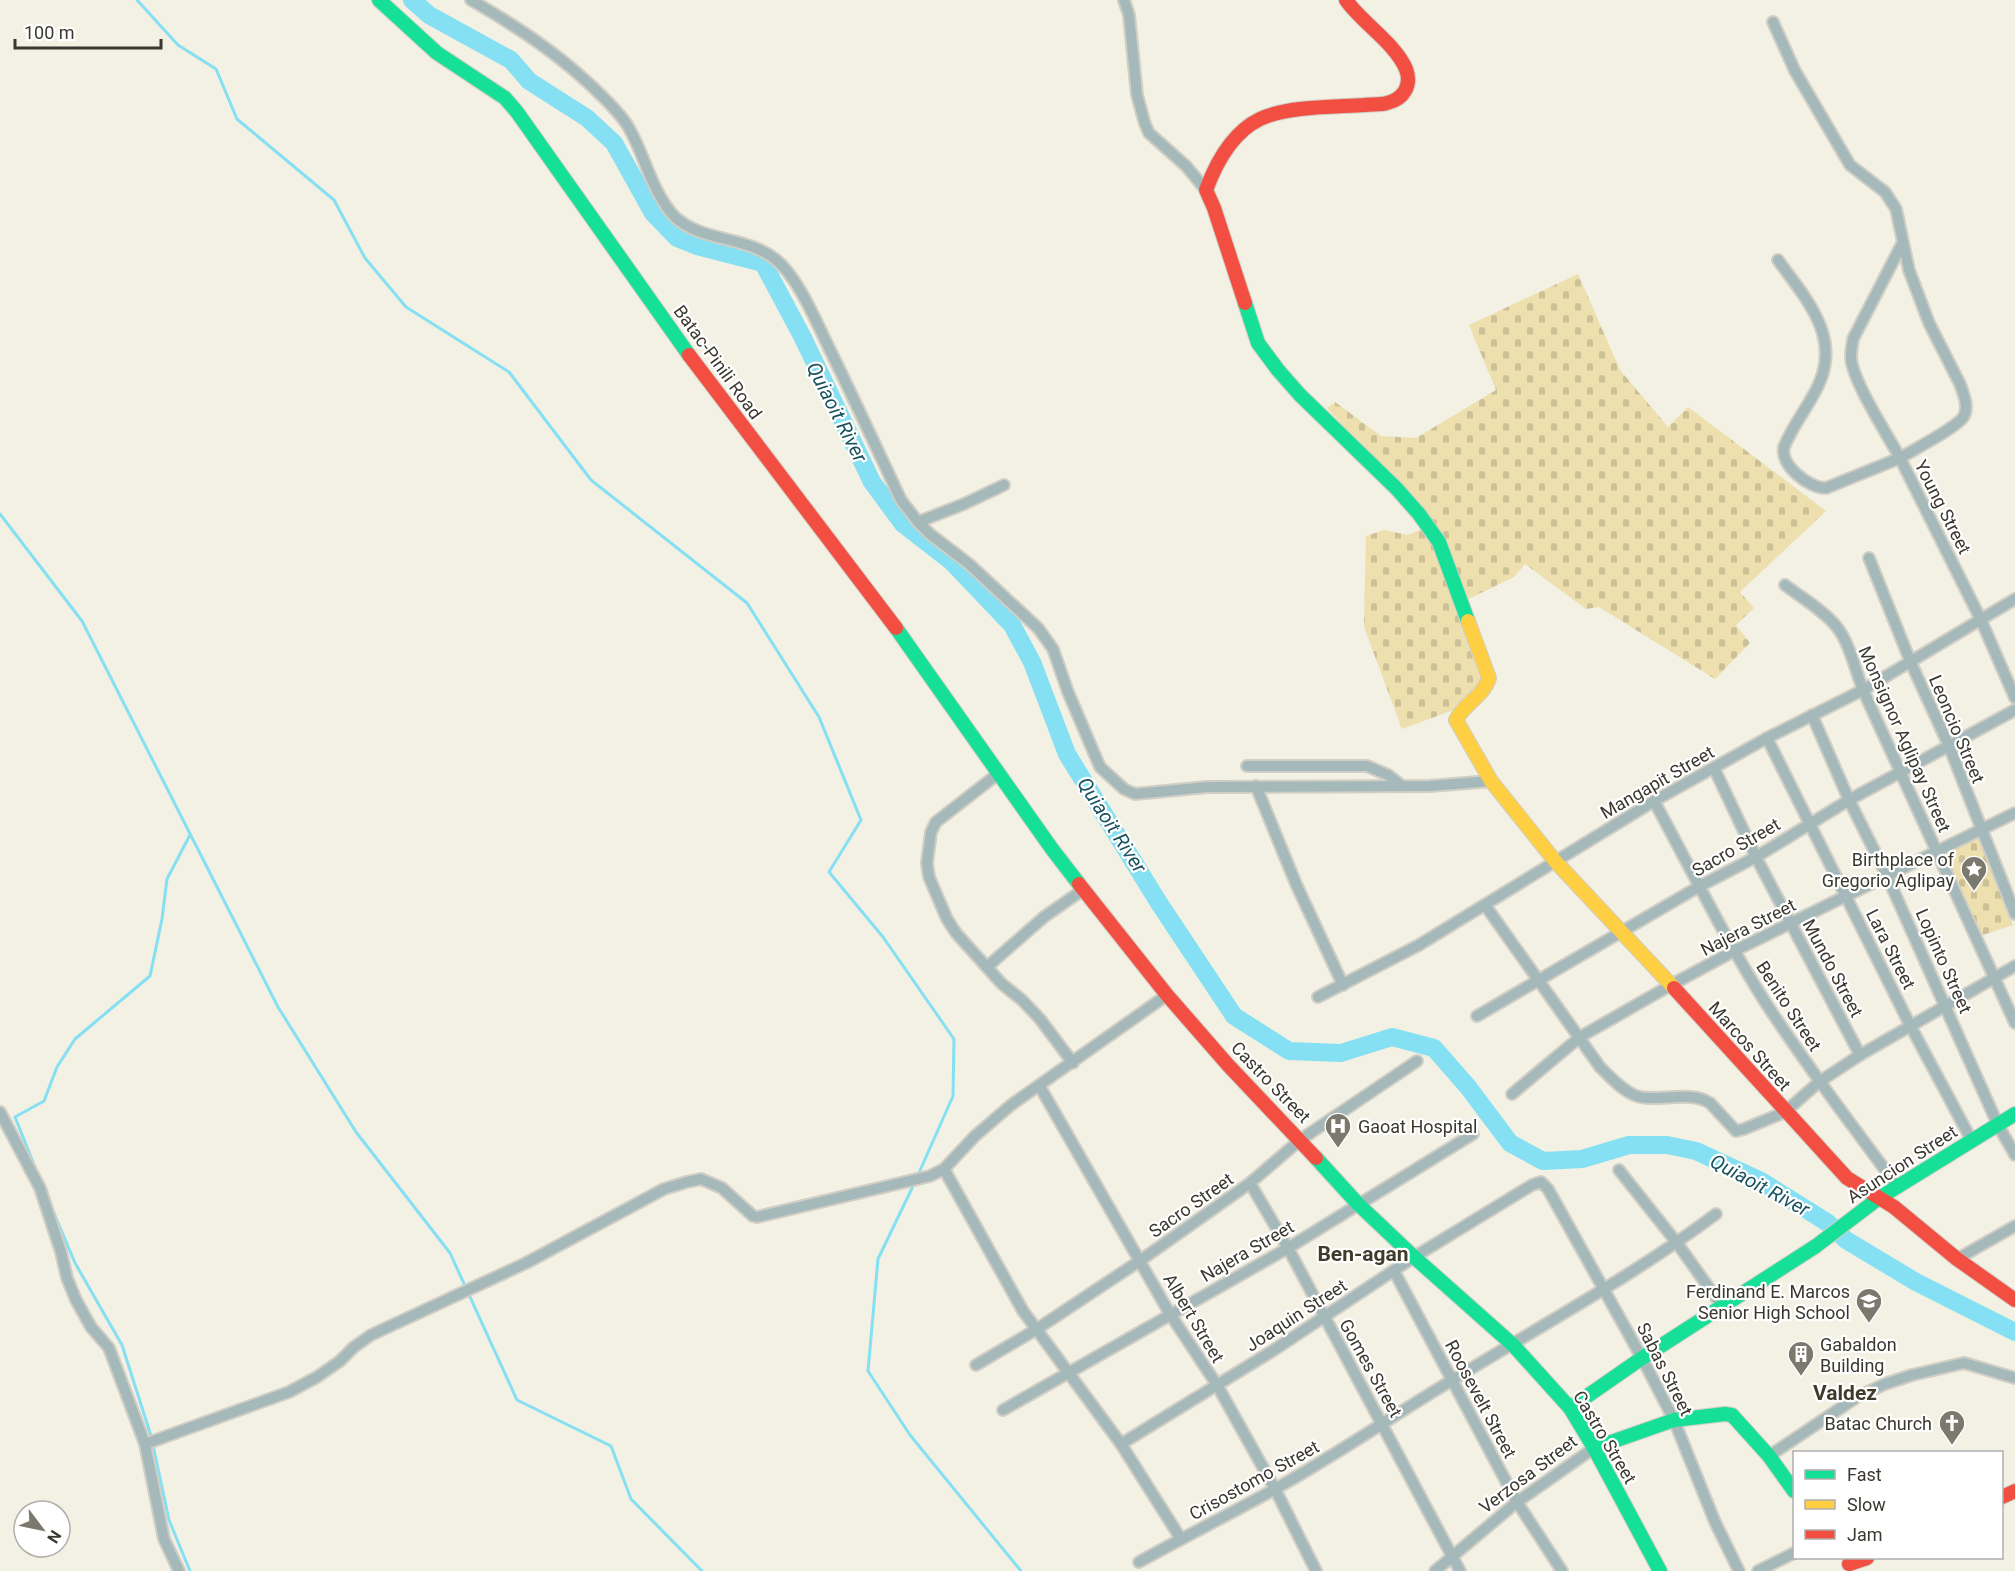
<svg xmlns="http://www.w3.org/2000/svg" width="2015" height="1571" font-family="Roboto,sans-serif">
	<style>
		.cemetery { fill: url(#cemetery-stones) }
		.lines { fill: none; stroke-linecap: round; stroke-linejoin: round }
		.stream { stroke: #84e0f2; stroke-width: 3 }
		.river { stroke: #84e0f2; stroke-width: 18 }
		.street-casing { stroke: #d0cec5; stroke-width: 14 }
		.fast-casing { stroke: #d0cec5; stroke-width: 16 }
		.slow-casing { stroke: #d0cec5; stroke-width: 16 }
		.jam-casing { stroke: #d0cec5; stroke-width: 16 }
		.street { stroke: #a6b9ba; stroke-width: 10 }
		.fast { stroke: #16e098; stroke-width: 14 }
		.slow { stroke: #ffcf43; stroke-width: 14 }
		.jam { stroke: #f24e42; stroke-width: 14 }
		.labels { text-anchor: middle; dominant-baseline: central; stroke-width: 4.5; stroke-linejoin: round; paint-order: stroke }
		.street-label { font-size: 18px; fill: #3a382f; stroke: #fff }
		.poi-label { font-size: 18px; fill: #3a382f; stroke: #fff; text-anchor: end }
		.water-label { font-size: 20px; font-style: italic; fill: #1a525f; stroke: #fff }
		.quarter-label { font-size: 21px; font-weight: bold; fill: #3f3b2a; stroke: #fff }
	</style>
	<defs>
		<pattern id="cemetery-stones" width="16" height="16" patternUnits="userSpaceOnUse" patternTransform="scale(1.5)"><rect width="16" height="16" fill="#ede0ae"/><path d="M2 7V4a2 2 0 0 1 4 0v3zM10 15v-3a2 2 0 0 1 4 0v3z" fill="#ccc196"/></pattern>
	</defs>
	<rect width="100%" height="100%" fill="#f3f0e4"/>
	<g class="cemetery">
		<polygon points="1578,274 1620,370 1668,427 1688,407 1826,511 1740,592 1754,608 1736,625 1750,643 1715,679 1599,607 1586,609 1525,564 1514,577 1454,606 1482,683 1459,708 1402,729 1364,627 1366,536 1384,530 1408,535 1431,525 1327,408 1335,402 1381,436 1416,438 1496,390 1469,325"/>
		<polygon points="1977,836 2013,925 1980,936 1945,853"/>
	</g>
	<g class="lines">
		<g class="stream">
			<polyline points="137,0 178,45 216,69 237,119 334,200 365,258 406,307 509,372 591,480 747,603 819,717 861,820 829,872 883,937 954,1039 953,1096 918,1175"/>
			<polyline points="0,514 82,621 278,1007 356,1132 450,1253 517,1400 611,1446 631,1499 702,1571"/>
			<polyline points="37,1172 15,1117 44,1101 57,1067 75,1039 150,976 162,919 167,879 190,835"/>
			<polyline points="914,1184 878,1259 868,1371 910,1435 1021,1571"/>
			<polyline points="51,1206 75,1263 122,1345 152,1439"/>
			<polyline points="153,1445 169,1520 190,1571"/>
		</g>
		<polyline class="river" points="412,0 429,15 511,60 529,81 587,118 614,143 653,213 677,238 697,246 763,263 802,336 872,482 903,524 952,562 1012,625 1032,662 1067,754 1159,903 1234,1016 1289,1051 1341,1053 1392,1037 1434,1048 1468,1087 1510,1143 1543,1161 1582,1159 1629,1145 1667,1145 1696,1151 1761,1181 1828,1223 1846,1240 1916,1282 2015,1332"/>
		<g class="street-casing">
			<g id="street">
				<path d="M 471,0 C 521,29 562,56 603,97 C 612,106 623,117 629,128 C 645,156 652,193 675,217 C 702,242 746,236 775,259 C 798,276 818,326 831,352 C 855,401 878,451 901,500 L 918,522 L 930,534 L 969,564 L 1038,628 L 1053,649 L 1068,692 L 1100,767 L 1124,789 L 1135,794 L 1207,787 L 1430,786 L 1491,781"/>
				<polyline points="1124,0 1129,15 1137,95 1145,124 1149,133 1186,166 1206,190"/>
				<path d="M 1773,22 L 1795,71 L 1850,165 L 1885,192 L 1896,209 L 1909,270 L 1929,323 L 1960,384 C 1963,393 1969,406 1964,416 C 1958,427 1913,450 1900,458 C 1887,434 1853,382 1851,358 C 1851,351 1852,345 1853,339 L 1903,242"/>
				<path d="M 1778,260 C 1805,298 1842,336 1818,386 C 1808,407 1793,425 1784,447 C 1780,465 1808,488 1826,488 L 1900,458 L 1981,620 L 2015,698"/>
				<polyline points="918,522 964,504 1004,485"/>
				<polyline points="1869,558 1911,663 1949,746 2015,914"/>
				<path d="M 1785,585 C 1802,598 1823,610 1836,626 C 1849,641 1856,672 1863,690 L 2015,1023"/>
				<polyline points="1812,715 1849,800 1887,876 1998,1125 2015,1155"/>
				<polyline points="1767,738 1911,1027 1972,1141"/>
				<polyline points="1247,766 1367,766 1388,775 1402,786"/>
				<polyline points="1714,768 1756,857 1860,1055"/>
				<polyline points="999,773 936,822 931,832 927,863 929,877 947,919 956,933 1002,984 1022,1000 1040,1019 1073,1063"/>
				<polyline points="1256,786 1296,884 1343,985"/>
				<path d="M 1654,801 C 1691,869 1725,939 1767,1005 C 1808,1067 1853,1127 1898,1187"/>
				<path d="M 1485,905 L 1600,1067 C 1610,1077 1621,1089 1634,1095 C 1653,1104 1689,1089 1710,1103 L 1736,1131 L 1744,1129 L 1785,1112 L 1819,1082 L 1860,1055 L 2015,966"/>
				<polyline points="987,967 1044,917 1084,889"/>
				<polyline points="1318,997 1419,945 1654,801 1767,738 1863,690 2015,599"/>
				<polyline points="1477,1016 1700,886 1756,857 1849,800 2015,710"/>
				<polyline points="1039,1085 1170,1314 1217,1385 1275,1489 1316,1571"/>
				<polyline points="1512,1094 1580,1037 1671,985 1734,951 2015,813"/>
				<polyline points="0,1112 40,1188 61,1252 67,1278 76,1300 91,1327 109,1348 145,1444 164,1539 179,1571"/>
				<polyline points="944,1169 1023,1311 1121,1444 1181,1539"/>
				<polyline points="1619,1170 1677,1243 1722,1306"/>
				<polyline points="1250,1183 1288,1248 1460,1571"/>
				<polyline points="1957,1259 2015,1226"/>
				<polyline points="1394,1271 1517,1502 1562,1571"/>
				<polyline points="976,1365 1037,1329 1141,1260 1250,1183 1300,1140 1417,1061"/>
				<polyline points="1003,1410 1288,1248 1473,1134"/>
				<polyline points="145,1444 289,1392 317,1377 340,1361 354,1347 371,1335 526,1263 664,1189 687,1182 701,1179 722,1188 753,1216 757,1217 930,1176 944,1169 975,1136 1011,1105 1167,995"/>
				<polyline points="1121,1444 1274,1350 1414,1257 1532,1185 1541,1182 1548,1189 1642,1358 1674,1420 1715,1522 1739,1571"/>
				<polyline points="1769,1456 1857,1397 1885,1384 1912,1375 1964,1363 2015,1378"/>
				<path d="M 1139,1562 C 1184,1537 1230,1514 1275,1489 C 1336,1455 1394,1415 1454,1379 C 1542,1325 1633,1276 1716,1214"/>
				<polyline points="1435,1571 1517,1502 1594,1448"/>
				<polyline points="1758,1571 1794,1553"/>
			</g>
		</g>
		<g class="fast-casing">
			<g id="fast">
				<polyline points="379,0 437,53 505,98 517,112 689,355"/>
				<polyline points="1245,303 1258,343 1278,370 1300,395 1397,489 1419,514 1439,542 1468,621"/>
				<polyline points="896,628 1052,849 1079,884"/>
				<polyline points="1316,1158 1358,1204 1414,1257 1513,1345 1570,1408 1594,1448 1660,1571"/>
				<polyline points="1570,1408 1642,1358 1816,1246 1879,1198 2015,1114"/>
				<polyline points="1594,1448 1674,1420 1725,1414 1732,1415 1769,1456 1794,1491"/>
			</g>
		</g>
		<g class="slow-casing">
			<path id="slow" d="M 1468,621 L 1489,678 C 1483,697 1465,703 1456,720 L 1491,781 L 1555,861 L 1674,988"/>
		</g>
		<g class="jam-casing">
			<g id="jam">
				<path d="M 1245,303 L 1214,208 L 1206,190 C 1216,163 1233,132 1260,119 C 1288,106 1333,107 1364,105 C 1371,104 1380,105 1387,103 C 1404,99 1412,85 1406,69 C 1395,43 1362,23 1346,0"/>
				<polyline points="689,355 896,628"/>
				<polyline points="1079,884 1167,995 1228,1065 1316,1158"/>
				<polyline points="1674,988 1847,1178 1894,1207 1957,1259 2015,1300"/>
				<polyline points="2002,1497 2015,1491"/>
				<polyline points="1849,1564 1867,1558"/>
			</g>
		</g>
		<use href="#street" class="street"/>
		<use href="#fast" class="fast"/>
		<use href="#slow" class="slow"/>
		<use href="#jam" class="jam"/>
	</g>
	<defs>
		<g id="sight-pin" transform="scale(1.35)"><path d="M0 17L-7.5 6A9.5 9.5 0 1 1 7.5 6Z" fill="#7b786e" stroke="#fff"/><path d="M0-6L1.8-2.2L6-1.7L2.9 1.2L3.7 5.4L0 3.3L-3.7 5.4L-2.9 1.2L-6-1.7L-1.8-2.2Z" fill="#fff"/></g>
		<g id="hospital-pin" transform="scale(1.35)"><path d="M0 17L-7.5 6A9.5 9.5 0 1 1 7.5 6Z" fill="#7b786e" stroke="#fff"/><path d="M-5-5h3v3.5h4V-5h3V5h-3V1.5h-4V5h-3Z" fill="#fff"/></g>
		<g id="school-pin" transform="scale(1.35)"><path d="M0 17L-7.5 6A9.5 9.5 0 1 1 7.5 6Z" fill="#7b786e" stroke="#fff"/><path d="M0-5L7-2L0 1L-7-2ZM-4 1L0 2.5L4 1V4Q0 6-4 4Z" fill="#fff"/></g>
		<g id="building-pin" transform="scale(1.35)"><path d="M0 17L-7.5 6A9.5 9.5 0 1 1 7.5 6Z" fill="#7b786e" stroke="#fff"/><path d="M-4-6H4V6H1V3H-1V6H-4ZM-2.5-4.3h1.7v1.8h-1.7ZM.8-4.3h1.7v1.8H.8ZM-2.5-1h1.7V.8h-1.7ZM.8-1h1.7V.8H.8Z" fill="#fff"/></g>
		<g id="church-pin" transform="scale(1.35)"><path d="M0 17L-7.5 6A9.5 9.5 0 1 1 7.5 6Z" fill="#7b786e" stroke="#fff"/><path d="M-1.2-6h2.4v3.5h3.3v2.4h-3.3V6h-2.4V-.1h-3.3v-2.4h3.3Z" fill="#fff"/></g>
	</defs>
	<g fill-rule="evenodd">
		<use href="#sight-pin" x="1974" y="869"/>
		<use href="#hospital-pin" x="1338" y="1126"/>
		<use href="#school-pin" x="1869" y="1301"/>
		<use href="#building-pin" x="1801" y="1354"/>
		<use href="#church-pin" x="1952" y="1423"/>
	</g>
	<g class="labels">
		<g class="street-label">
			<text transform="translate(718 362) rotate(54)">Batac-Pinili Road</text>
			<text transform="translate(1943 507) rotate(63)">Young Street</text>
			<text transform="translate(1957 729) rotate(67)">Leoncio Street</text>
			<text transform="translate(1905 739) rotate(66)">Monsignor Aglipay Street</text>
			<text transform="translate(1657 782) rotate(-30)">Mangapit Street</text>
			<text transform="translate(1736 847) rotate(-30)">Sacro Street</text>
			<text transform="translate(1748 927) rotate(-27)">Najera Street</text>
			<text transform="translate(1891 949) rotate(63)">Lara Street</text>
			<text transform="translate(1944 961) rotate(66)">Lopinto Street</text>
			<text transform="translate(1833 968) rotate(62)">Mundo Street</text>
			<text transform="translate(1789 1006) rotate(57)">Benito Street</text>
			<text transform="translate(1750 1046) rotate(48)">Marcos Street</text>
			<text transform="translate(1271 1082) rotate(46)">Castro Street</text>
			<text transform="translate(1902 1164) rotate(-33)">Asuncion Street</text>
			<text transform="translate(1191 1205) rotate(-35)">Sacro Street</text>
			<text transform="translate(1247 1251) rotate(-30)">Najera Street</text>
			<text transform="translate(1296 1315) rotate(-33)">Joaquin Street</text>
			<text transform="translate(1194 1318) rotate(59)">Albert Street</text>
			<text transform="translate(1371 1368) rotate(61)">Gomes Street</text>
			<text transform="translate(1665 1369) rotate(63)">Sabas Street</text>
			<text transform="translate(1481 1399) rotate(62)">Roosevelt Street</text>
			<text transform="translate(1605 1437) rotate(59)">Castro Street</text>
			<text transform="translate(1528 1474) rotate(-37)">Verzosa Street</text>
			<text transform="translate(1254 1480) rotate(-29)">Crisostomo Street</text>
		</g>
		<g class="poi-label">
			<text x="1954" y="859">Birthplace of<tspan x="1954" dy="21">Gregorio Aglipay</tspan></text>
			<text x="1358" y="1126" text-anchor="start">Gaoat Hospital</text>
			<text x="1850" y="1291">Ferdinand E. Marcos<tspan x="1850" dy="21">Senior High School</tspan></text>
			<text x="1820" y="1344" text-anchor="start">Gabaldon<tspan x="1820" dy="21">Building</tspan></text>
			<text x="1932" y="1423">Batac Church</text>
		</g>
		<g class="water-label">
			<text transform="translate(837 412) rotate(63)">Quiaoit River</text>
			<text transform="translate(1112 825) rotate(57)">Quiaoit River</text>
			<text transform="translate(1760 1185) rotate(28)">Quiaoit River</text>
		</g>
		<g class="quarter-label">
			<text x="1363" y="1254">Ben-agan</text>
			<text x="1845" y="1393">Valdez</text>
		</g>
	</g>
	<rect x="1793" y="1451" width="210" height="108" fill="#ffffff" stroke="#b0afac" stroke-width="1.5"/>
	<rect x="1805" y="1470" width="30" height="9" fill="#16e098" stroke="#b0afac" stroke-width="1.5"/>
	<text x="1847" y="1481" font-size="18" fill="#3a382f">Fast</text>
	<rect x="1805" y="1500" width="30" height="9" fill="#ffcf43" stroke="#b0afac" stroke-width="1.5"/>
	<text x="1847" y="1511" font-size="18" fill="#3a382f">Slow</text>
	<rect x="1805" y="1530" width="30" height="9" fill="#f24e42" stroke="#b0afac" stroke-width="1.5"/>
	<text x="1847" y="1541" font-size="18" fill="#3a382f">Jam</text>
	<g transform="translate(42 1529) rotate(122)"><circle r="28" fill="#ffffff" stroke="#b0afac" stroke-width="1.5"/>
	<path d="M0-4.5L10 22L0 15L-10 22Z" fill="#7b786e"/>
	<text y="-9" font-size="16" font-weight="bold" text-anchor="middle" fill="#3a382f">N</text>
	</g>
	<path d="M15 39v9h146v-9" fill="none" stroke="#3a382f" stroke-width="3"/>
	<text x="24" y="39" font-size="18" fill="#3a382f" stroke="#ffffff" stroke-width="4.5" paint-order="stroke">100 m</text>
</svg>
